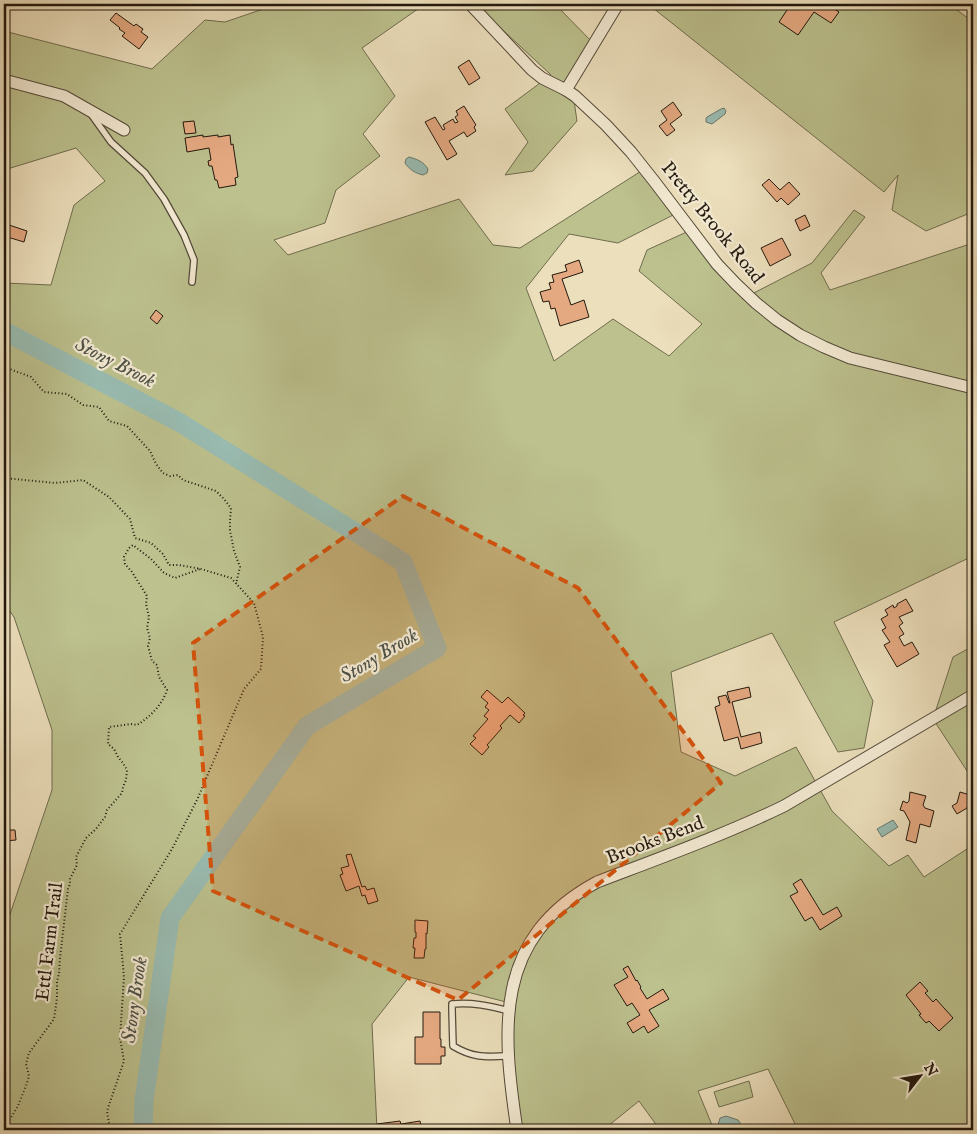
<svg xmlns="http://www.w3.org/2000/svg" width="977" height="1134" font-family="'IM FELL English',serif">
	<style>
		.green { fill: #bcc18e; stroke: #6f6c4e }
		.water { fill: #99bcb2; stroke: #697a70 }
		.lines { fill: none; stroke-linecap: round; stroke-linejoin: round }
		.river { stroke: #99bcb2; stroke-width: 19 }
		.building { fill: #e5a981; stroke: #22180d }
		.lane-casing { stroke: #544a39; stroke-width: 8 }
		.street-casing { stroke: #544a39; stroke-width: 13 }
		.path { stroke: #22180d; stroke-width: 2; stroke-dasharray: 1 2.5; stroke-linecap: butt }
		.lane { stroke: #f3ead3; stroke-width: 5.5 }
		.street { stroke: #f3ead3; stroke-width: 11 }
		.marked { fill: #d4520c; fill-opacity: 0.2; stroke: #d4520c; stroke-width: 4; stroke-dasharray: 10 6; stroke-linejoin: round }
		.labels { text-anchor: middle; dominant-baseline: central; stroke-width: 4.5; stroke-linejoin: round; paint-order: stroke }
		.street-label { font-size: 19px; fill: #22180d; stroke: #f3ead3 }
		.water-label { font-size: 20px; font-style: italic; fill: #4c5147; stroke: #f3ead3 }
	</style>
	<rect width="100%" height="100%" fill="#ecdfbc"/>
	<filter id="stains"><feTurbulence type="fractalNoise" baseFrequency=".004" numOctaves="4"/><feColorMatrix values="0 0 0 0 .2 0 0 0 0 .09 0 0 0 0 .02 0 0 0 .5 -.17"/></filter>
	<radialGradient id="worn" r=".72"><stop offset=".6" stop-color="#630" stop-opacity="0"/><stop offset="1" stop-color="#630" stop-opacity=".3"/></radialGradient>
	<g class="green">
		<polygon points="278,4 425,4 362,48 395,96 363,134 380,156 336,190 325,223 274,240 288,255 459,199 493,245 520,248 646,168 679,212 618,243 569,234 526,288 554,361 613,319 669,356 702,324 639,271 647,250 691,230 746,297 812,263 854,210 865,217 821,273 830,290 973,243 973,556 834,622 873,701 864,748 838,752 772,633 671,672 681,752 735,776 796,747 832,811 889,866 908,855 924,877 973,845 973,1130 798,1130 768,1069 698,1091 714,1130 660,1130 639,1101 603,1130 517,1130 510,1003 409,977 372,1024 377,1130 4,1130 4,932 52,790 52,730 14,617 4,603 4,283 51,285 74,205 105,181 76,148 4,170 4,31 152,69 205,20 225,22"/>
		<polygon points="475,4 555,4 595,45 572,87 577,121 533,171 505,175 528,142 505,109 551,75"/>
		<polygon points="648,4 949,4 973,22 973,207 970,213 926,231 892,210 898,175 884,192"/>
		<polygon points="973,646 973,780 933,719 953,657"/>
		<polygon points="749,1081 753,1097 719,1107 714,1092"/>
	</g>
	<g class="water">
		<polygon points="724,108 726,111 725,114 712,124 706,122 706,118 707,117 721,109"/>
		<path d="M 409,157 C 417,159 424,162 428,169 L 427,173 L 423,175 C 415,173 410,170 405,163 L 406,159 Z"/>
		<polygon points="893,820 898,827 882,837 877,829"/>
		<polygon points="726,1116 738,1120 742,1126 736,1130 732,1130 730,1127 726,1129 723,1125 721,1126 718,1123 719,1122 720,1118"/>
	</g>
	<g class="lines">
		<polyline class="river" points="4,331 179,422 403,562 437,648 307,726 170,918 144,1100 143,1130"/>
	</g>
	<g class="building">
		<polygon points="799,4 827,4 839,12 831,23 814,12 798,35 779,22 789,7 795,10"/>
		<polygon points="116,13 134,26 136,24 143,29 141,32 148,37 139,49 122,36 125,33 119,29 120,28 110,20"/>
		<polygon points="469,60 480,78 469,85 458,67"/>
		<polygon points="673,102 682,115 670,124 675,130 667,136 659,126 667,120 661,111"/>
		<polygon points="464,106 476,125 474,127 476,131 467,137 464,132 449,141 457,154 447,160 425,122 435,117 443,130 445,129 443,125 453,119 455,123 458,122 455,117 458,115 456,111"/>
		<polygon points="194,121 196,133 185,134 183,122"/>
		<polygon points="203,135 203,137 218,135 218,137 230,135 231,145 233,144 238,177 235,178 236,185 219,188 217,180 215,180 212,166 209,166 208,161 211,160 209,148 187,152 185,138"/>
		<polygon points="769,179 780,190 789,182 800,194 788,205 781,198 777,202 762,185"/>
		<polygon points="805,215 810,226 800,231 795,220"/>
		<polygon points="6,224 27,231 24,242 4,236"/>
		<polygon points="782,238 791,255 770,266 761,248"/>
		<polygon points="579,260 583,272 562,279 571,305 584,300 589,317 560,326 555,308 551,309 549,301 543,302 540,292 551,289 549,283 554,282 552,275 567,271 565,265"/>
		<polygon points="156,310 163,316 157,324 150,318"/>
		<polygon points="906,599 913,611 899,617 903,623 899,626 904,634 899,637 904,646 912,642 919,654 897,667 884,645 890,642 882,630 886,628 881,619 888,615 885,610 893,605 894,608 897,606 897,604"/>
		<polygon points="749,687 751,697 732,702 741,737 760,732 762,743 741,749 738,737 724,741 715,707 720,705 718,697 726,695 729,703 730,703 727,692"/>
		<polygon points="487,690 502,703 508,697 525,713 523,715 525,716 519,723 510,715 500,726 502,728 487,745 489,747 482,755 470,744 476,738 473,736 488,719 484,716 489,710 485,707 488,703 481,697"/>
		<polygon points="910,792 926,796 923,805 925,808 934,811 930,827 920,824 916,843 906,840 910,822 904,811 900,810 903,801 907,803 909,801"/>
		<polygon points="960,792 970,795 967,808 957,814 952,806 957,803"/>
		<polygon points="6,814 7,830 15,830 16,840 5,841 6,856 4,856 4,815"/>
		<polygon points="351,854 362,887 365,886 367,890 374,888 378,901 368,904 365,895 362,896 359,886 346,891 340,875 343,874 341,868 349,866 346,855"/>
		<polygon points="801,879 823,915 837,907 842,916 820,930 812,917 805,921 790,896 798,892 793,884"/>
		<polygon points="415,920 428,921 427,934 426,933 426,949 425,949 424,958 414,958 415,948 413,948 414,938 416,938 416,932 415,932"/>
		<polygon points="628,966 636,981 637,980 641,987 640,988 647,999 663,989 669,999 649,1010 659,1026 648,1033 644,1026 633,1033 627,1023 640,1015 632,1003 627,1006 614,985 628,977 623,969"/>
		<polygon points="920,982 928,991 925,993 933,1002 936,999 953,1018 939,1031 929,1021 926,1023 919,1015 921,1014 906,995"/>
		<polygon points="423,1012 440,1012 440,1039 441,1039 441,1047 445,1047 445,1056 441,1056 441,1064 415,1064 415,1037 423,1037"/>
		<polygon points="400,1121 401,1124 420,1121 422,1130 378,1130 377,1124"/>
	</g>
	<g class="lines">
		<g class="lane-casing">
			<g id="lane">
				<polyline points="91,114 111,142 145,173 164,199 184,235 194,260 192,282"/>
				<path d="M 508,1056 C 485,1057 473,1058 453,1046 L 452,1010 L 452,1004 C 472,1002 490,1006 509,1011"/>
			</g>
		</g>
		<g class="street-casing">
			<g id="street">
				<polyline points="470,4 532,70 542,78 566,90 575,96 606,125 631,152 654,181 717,264 736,284 756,303 777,320 800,335 824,347 850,358 973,388"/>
				<polyline points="4,80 64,96 124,130"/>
				<polyline points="566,90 618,4"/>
				<path d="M 517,1130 C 502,1029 493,938 597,882 C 660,858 724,835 784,806 L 973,695"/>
			</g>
		</g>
		<g class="path">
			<polyline points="4,367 31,377 44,392 67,394 83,405 99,407 109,421 127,426 150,451 156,464 163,473 170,476 178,475 183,480 216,491 224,499 231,508 230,521 230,530 234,551 240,567 236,584"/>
			<polyline points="4,478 55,483 83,480 109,497 130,519 135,538 151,543 163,554 169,565 179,565 201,569 231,578 254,603 263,637 261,669 244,689 197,800 172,849 120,934 124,977 120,1038 124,1061 107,1111 110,1130"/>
			<path d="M 4,1129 L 18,1106 L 27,1083 L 29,1076 L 26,1064 L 29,1053 L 54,1019 L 57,998 L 57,981 L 59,974 L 60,958 L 68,889 L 70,884 L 70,879 L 77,865 L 76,857 L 86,838 L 96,829 L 105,817 L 107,810 L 122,793 L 123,787 L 126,780 L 127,770 L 123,763 L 118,757 L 114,749 L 108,744 L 109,727 L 131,724 L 137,725 C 150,717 162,705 167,690 L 159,677 L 157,665 L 152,661 L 148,646 L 150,638 L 147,628 L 149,617 L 146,604 L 147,596 L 132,572 L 125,564 L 124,557 L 129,548 L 133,545 L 151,559 L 164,573 L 175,578 L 200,569"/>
		</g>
		<use href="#lane" class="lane"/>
		<use href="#street" class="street"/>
	</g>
	<path class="marked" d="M 403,496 L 578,588 L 721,783 L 458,1000 L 213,891 L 193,643 Z"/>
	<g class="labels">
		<g class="street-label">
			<text transform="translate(712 223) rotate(51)">Pretty Brook Road</text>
			<text transform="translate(655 841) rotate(-21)">Brooks Bend</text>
			<text transform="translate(50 942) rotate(-83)">Ettl Farm Trail</text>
		</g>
		<g class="water-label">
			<text transform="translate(115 363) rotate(27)">Stony Brook</text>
			<text transform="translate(379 656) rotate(-31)">Stony Brook</text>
			<text transform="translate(135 1000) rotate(-82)">Stony Brook</text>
		</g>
	</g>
	<rect width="977" height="1134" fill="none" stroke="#ecdfbc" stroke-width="20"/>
	<rect x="5" y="5" width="967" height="1124" fill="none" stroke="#22180d" stroke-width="2.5"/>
	<rect x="10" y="10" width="957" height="1114" fill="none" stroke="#22180d"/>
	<g transform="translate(920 1076) rotate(59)" stroke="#f3ead3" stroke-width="4" paint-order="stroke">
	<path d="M0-4L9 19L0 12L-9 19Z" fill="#22180d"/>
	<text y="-8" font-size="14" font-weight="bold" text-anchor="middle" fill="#22180d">N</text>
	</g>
	<rect width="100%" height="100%" filter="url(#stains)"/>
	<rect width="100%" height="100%" fill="url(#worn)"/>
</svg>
